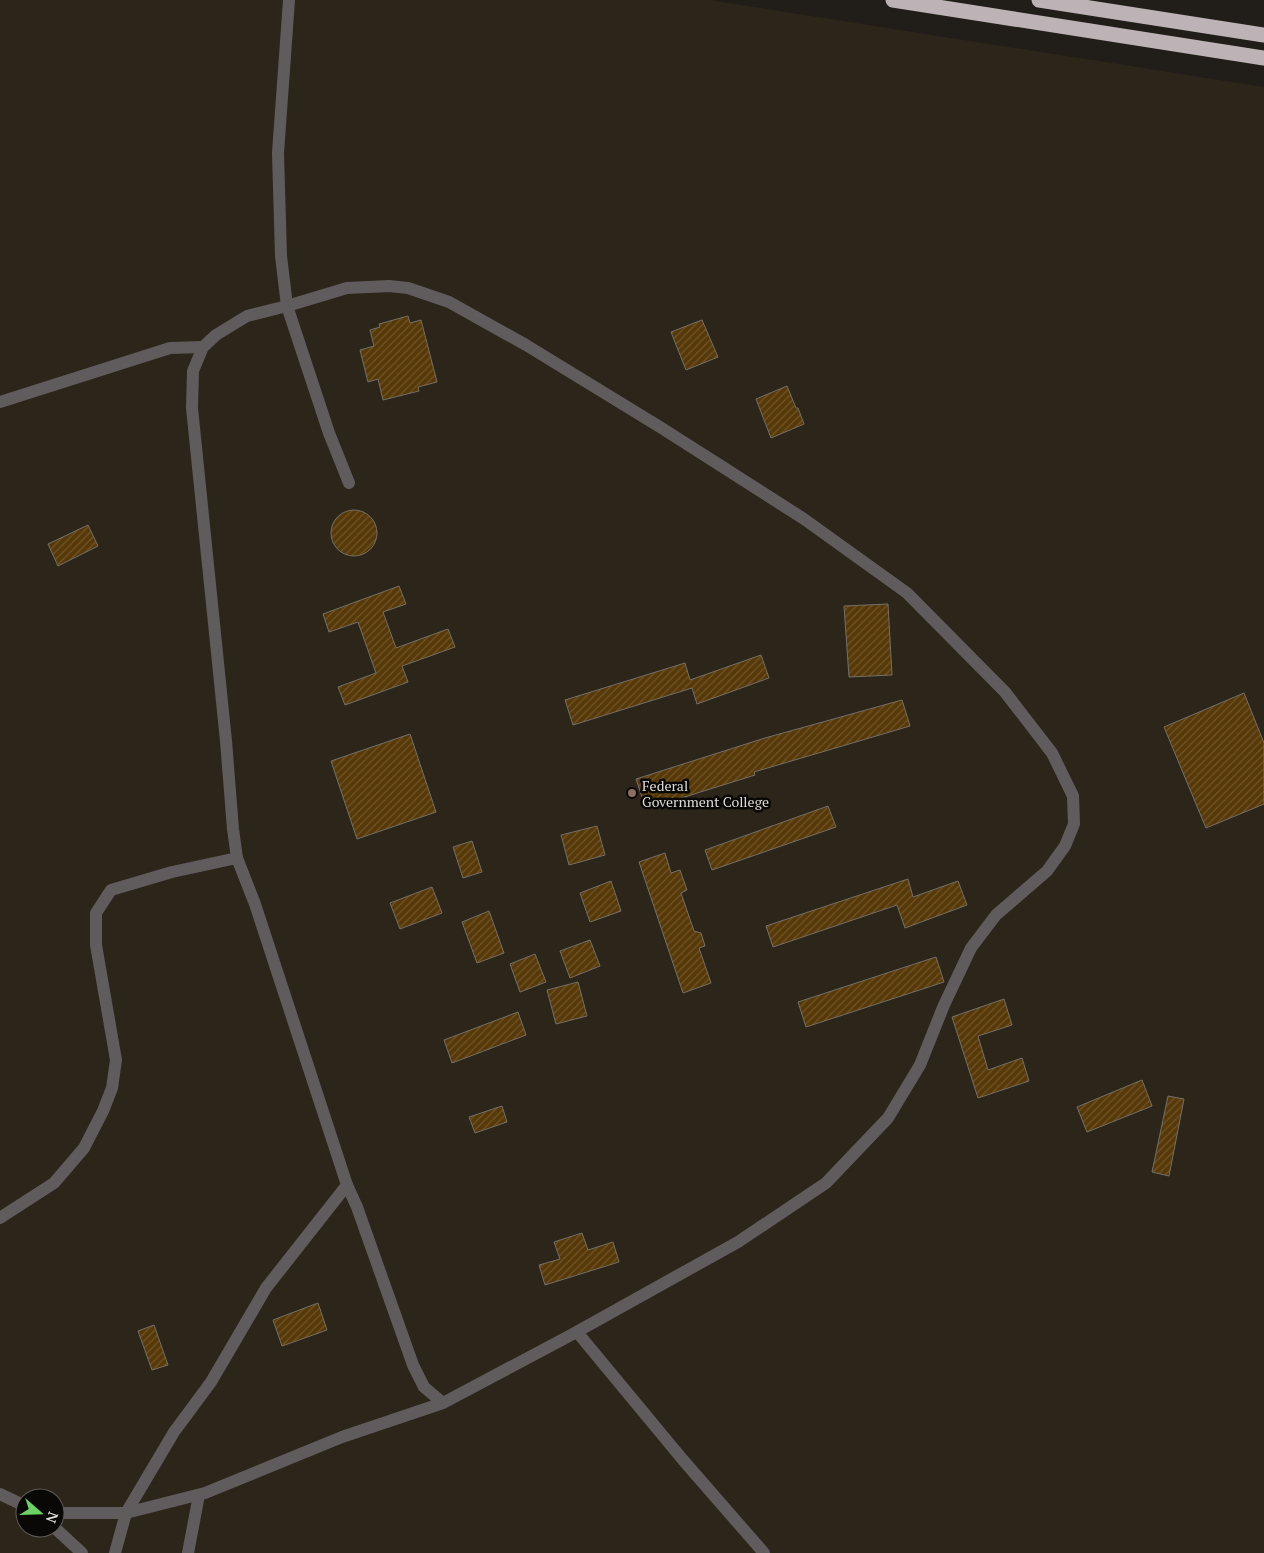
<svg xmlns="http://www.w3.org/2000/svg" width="1264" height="1553" font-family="'PT Serif',serif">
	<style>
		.built { fill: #2c251a; fill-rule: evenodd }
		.building { fill: url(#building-hatch); stroke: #746f68 }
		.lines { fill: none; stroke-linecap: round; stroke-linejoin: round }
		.street { stroke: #605c5d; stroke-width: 12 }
		.highway { stroke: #bdb3b6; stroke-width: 15 }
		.education-dot { fill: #8d6e63; stroke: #090806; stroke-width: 2 }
		.labels { text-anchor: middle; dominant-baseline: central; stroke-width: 5; stroke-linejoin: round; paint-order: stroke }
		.poi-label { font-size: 14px; fill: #dfdcd8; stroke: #090806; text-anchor: start }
	</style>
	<defs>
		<pattern id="building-hatch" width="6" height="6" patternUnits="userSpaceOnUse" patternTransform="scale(1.25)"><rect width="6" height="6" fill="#573908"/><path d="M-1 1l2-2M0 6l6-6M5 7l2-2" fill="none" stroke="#6f552b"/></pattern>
	</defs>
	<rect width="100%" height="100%" fill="#211d18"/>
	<path class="built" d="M 0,0 L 709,0 L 1264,87 L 1264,1553 L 0,1553 ZM 25,1498 L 55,1498 L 55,1528 L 25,1528 Z"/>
	<g class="building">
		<polygon points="408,316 410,323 421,320 437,382 418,387 419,391 383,400 378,379 368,382 360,350 374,346 370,330 380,327 379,324"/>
		<polygon points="702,320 718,357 686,370 671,332"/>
		<polygon points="787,386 796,408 798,408 804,424 771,438 756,399"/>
		<circle cx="354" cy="533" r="23"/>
		<polygon points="88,525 98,546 58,566 48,544"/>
		<polygon points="399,586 406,604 383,612 396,648 448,629 455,647 402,666 408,682 345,705 338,687 376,673 358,622 329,632 323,614"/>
		<polygon points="888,604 892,675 849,677 844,606"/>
		<polygon points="761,655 769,678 697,704 692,688 573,725 565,700 685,663 690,680"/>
		<polygon points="1244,693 1264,743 1264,804 1206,828 1164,727"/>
		<polygon points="902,700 910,726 754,772 755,775 646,809 636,779 765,738"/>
		<polygon points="410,734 436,812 357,839 331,761"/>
		<polygon points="828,806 836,827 712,870 705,850"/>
		<polygon points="597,826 605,855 569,865 561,835"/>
		<polygon points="472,841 482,872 463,878 453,847"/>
		<polygon points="665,853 671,873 680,870 687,890 681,893 694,931 701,933 705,946 699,948 711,983 683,993 639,862"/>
		<polygon points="908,879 913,897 958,881 967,905 905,928 897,905 773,947 766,926"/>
		<polygon points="611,881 621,911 590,922 580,893"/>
		<polygon points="432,887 442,913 400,929 390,903"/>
		<polygon points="489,911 504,953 477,963 462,922"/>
		<polygon points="590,940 600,966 570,978 560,951"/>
		<polygon points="535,954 546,982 520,992 510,964"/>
		<polygon points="936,957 944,982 806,1027 798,1002"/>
		<polygon points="578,982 587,1016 556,1024 547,990"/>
		<polygon points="1004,999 1012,1025 978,1036 988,1070 1022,1058 1029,1081 978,1098 952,1017"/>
		<polygon points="518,1012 526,1035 452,1063 444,1040"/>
		<polygon points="1142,1080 1152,1106 1087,1132 1077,1107"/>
		<polygon points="1168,1096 1184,1099 1169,1176 1152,1172"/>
		<polygon points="502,1106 507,1122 475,1133 469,1117"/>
		<polygon points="582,1233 588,1250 613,1242 619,1262 545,1285 539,1265 560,1259 554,1242"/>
		<polygon points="318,1303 327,1330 282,1346 273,1320"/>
		<polygon points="154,1325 168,1365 152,1370 138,1331"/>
	</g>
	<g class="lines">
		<g class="street">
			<polyline points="289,0 278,153 281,256 287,306 329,433 349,483"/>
			<polyline points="0,402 170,348 203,347"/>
			<polyline points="0,1218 54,1183 84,1148 103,1111 112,1088 116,1060 96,945 96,913 111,890 172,872 237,858"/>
			<polyline points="577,1332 683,1460 764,1553"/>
			<polyline points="0,1494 25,1506"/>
			<polyline points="55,1513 126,1513 205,1493 342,1437 443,1403 571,1335 738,1242 826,1183 888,1118 920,1065 944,1005 971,948 996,915 1047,871 1065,846 1074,824 1073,796 1052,753 1005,692 907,593 804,519 660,427 526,345 449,302 408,288 389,286 347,288 287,306 247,316 216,335 203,347 193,371 192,408 226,741 233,829 237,858 255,904 347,1185 357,1207 413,1365 424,1387 443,1403"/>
			<polyline points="55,1528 82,1553"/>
			<polyline points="115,1553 126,1513 174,1432 211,1382 266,1288 347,1185"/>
			<polyline points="188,1553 199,1495"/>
		</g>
		<g class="highway">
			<polyline points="893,0 1264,58"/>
			<polyline points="1039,0 1264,35"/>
		</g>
	</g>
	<circle class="education-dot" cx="632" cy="793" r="5"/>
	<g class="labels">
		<g class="poi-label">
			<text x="642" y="785">Federal<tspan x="642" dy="16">Government College</tspan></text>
		</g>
	</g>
	<g transform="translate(40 1513) rotate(110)"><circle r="24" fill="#090806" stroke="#5f5d5a"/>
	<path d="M0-4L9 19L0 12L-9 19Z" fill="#6bd363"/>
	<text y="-8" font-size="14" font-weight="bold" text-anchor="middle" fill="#dfdcd8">N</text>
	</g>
</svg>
